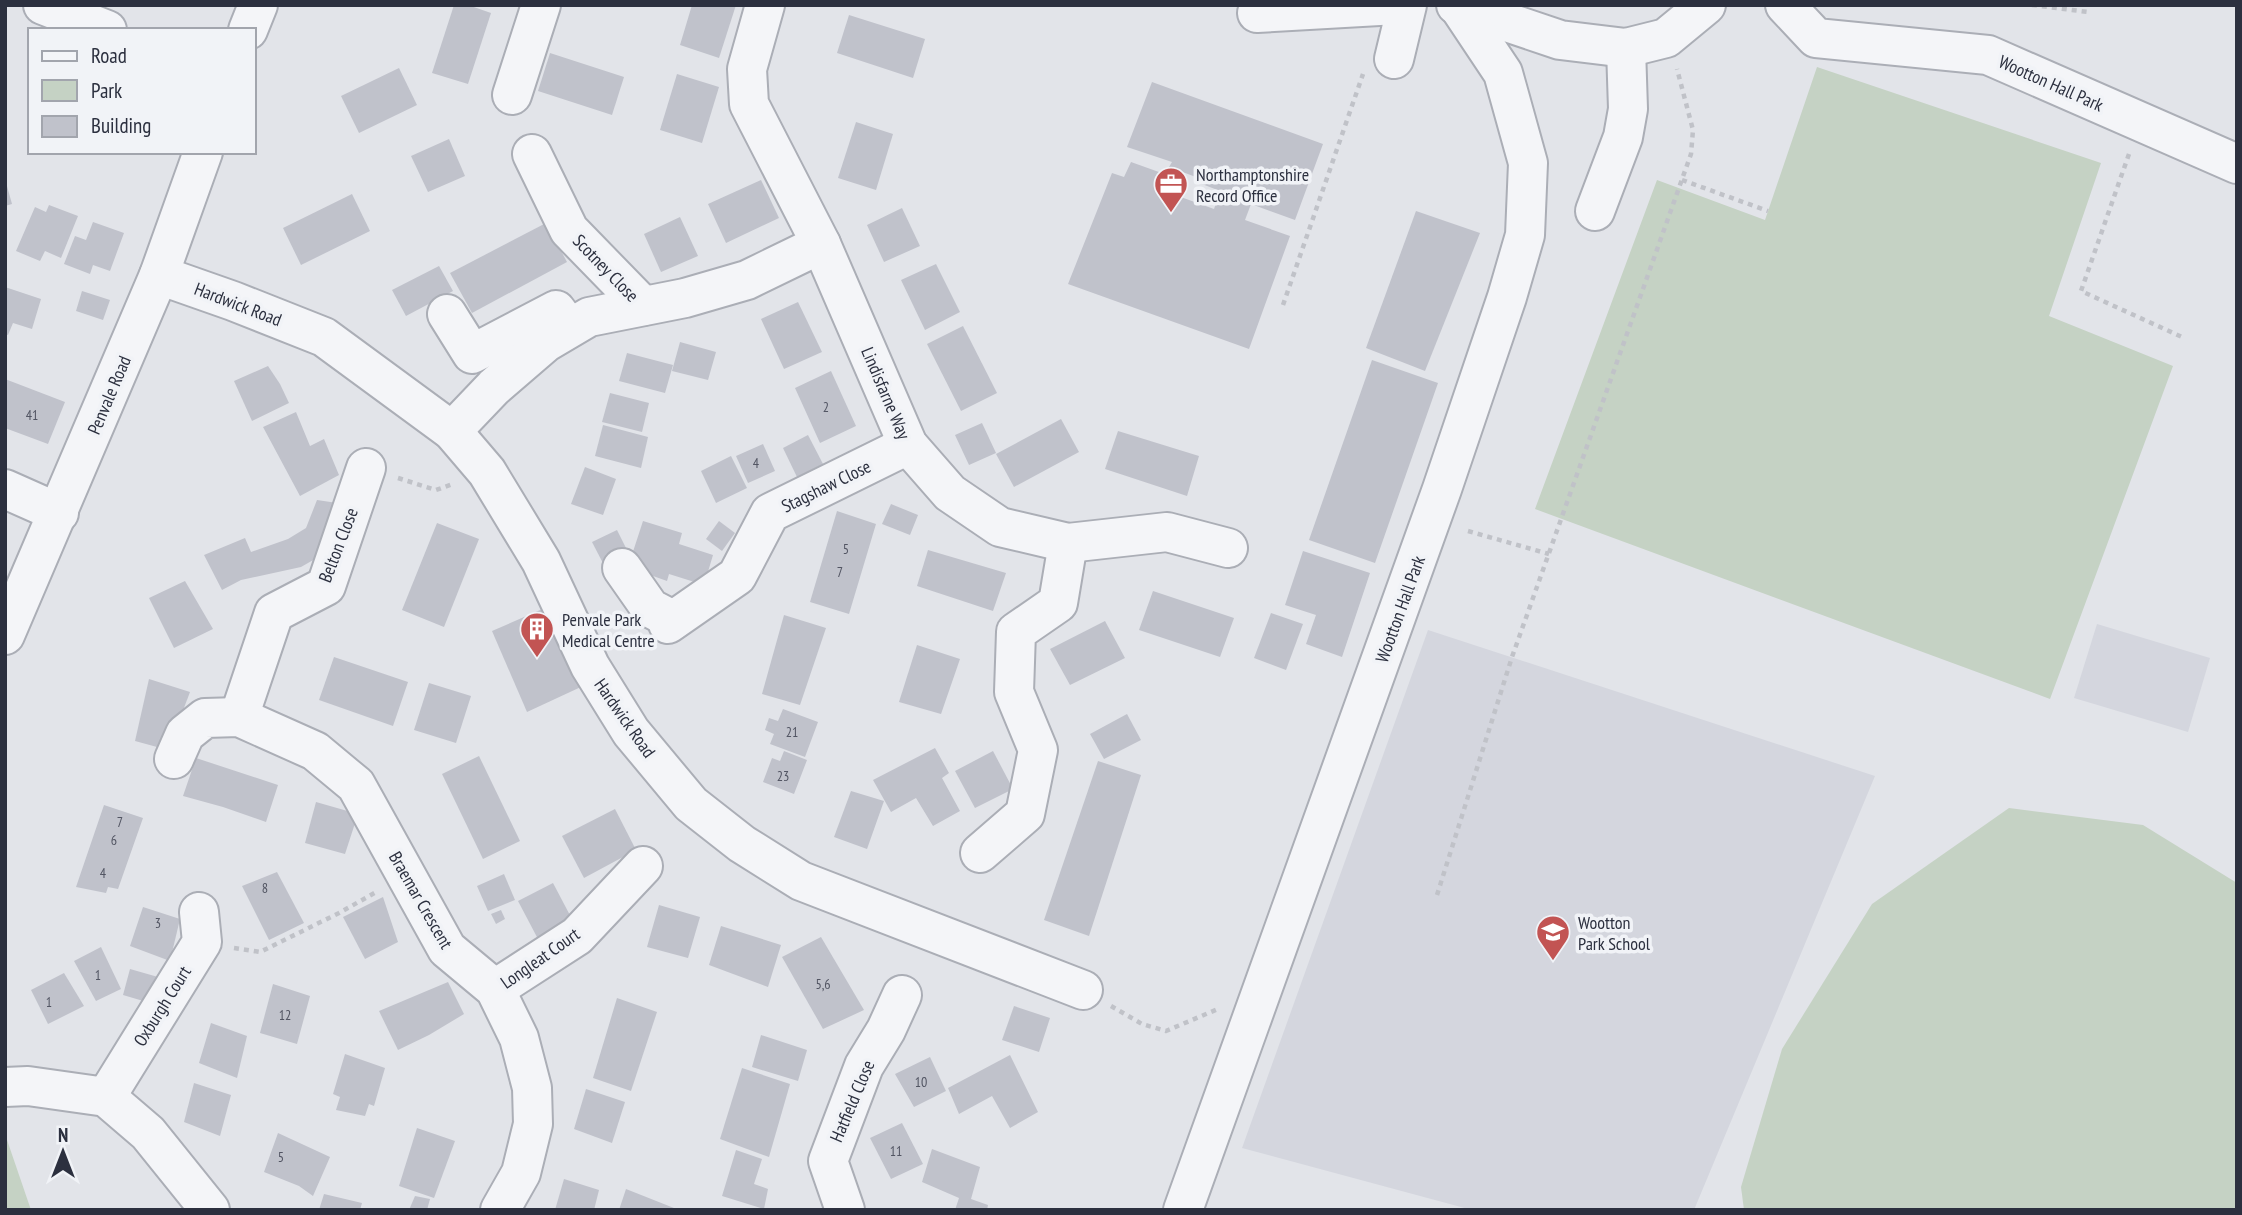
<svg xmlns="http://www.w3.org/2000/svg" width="2242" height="1215" font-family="'PT Sans Narrow',sans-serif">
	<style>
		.built { fill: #d4d6de }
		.green { fill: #c5d2c4 }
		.building { fill: #c0c2cb }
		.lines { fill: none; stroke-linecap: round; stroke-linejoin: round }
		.minor-casing { stroke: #abaeb6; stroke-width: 42 }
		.path { stroke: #c0c2c8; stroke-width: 4.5; stroke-dasharray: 5 5; stroke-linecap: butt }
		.minor { stroke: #f4f5f8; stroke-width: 38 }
		.labels { text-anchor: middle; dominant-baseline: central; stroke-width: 7; stroke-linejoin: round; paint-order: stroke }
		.number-label { font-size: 14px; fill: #515462 }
		.street-label { font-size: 18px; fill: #2c303f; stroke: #f1f3f7 }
		.poi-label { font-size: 18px; fill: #2c303f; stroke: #f1f3f7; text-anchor: start }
	</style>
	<rect width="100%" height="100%" fill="#e2e4e9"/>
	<g class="built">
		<polygon points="2097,624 2210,658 2188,732 2074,698"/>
		<polygon points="1428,630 1875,776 1694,1210 1472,1210 1242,1148"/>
	</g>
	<g class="green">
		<polygon points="1817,67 2101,163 2049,316 2173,366 2050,699 1535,509 1657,180 1765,220"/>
		<polygon points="2009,808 2143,825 2237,883 2237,1210 1744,1210 1741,1187 1782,1049 1872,904"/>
		<polygon points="5,1134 31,1210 5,1210"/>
	</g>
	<g class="building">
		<polygon points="454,5 468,5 491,13 468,84 432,73"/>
		<polygon points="692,5 736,5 719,58 680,45"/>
		<polygon points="849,15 925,39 913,78 837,53"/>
		<polygon points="550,53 624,77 612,115 538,91"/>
		<polygon points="399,68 417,105 359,133 341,96"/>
		<polygon points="677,74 719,87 702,143 660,130"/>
		<polygon points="1152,82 1323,144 1295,220 1251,204 1245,220 1290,236 1249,349 1068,284 1112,173 1124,177 1131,162 1184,181 1178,196 1214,209 1220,191 1202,184 1204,180 1169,167 1172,162 1127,147"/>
		<polygon points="856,122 893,134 876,190 838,178"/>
		<polygon points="449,139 465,176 428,192 411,156"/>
		<polygon points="5,179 12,204 5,206"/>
		<polygon points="761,180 779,218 726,243 708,204"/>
		<polygon points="352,194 370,231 301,265 283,228"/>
		<polygon points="49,205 78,216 61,258 45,251 40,261 16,251 35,207 46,212"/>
		<polygon points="902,208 920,246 884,262 867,225"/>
		<polygon points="1416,211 1480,233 1425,371 1366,348"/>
		<polygon points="680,217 698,256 661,272 644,234"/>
		<polygon points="93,222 124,233 110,271 93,265 90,274 64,264 75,236 86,240"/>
		<polygon points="546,223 567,262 472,313 450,273"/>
		<polygon points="936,264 960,312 925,330 901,280"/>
		<polygon points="439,266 453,291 406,316 392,290"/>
		<polygon points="5,287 41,299 32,329 13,323 8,335 5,334"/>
		<polygon points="82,291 110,300 103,320 76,311"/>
		<polygon points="798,302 822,352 784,369 761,319"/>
		<polygon points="963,326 997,393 961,411 927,344"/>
		<polygon points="680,342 716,352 708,380 672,371"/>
		<polygon points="627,353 673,365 665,393 619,381"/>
		<polygon points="1372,360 1438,383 1375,563 1309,540"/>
		<polygon points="268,366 280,384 289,403 252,421 234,381"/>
		<polygon points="831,371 856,426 820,443 795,388"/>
		<polygon points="5,379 65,402 48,444 5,428"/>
		<polygon points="610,393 649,403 642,432 602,422"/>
		<polygon points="296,412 310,446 324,439 339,475 300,496 263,427"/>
		<polygon points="1061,419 1079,452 1014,487 996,454"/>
		<polygon points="982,423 996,453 969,465 955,435"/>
		<polygon points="603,425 648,437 641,468 595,456"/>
		<polygon points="1118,431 1199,456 1187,496 1105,469"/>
		<polygon points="808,435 823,464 797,477 783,448"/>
		<polygon points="763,444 775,471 748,483 736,456"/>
		<polygon points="731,456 747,488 716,503 701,471"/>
		<polygon points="585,467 616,479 603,515 571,504"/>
		<polygon points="317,500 344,504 329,551 301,567 241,580 222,590 204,555 245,538 251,552 288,539 306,528"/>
		<polygon points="891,504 918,515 910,535 882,524"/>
		<polygon points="837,511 876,524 849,614 810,602"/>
		<polygon points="643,521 682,533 679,544 713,555 704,585 669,574 667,581 628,567"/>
		<polygon points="719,521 735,533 722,551 706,539"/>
		<polygon points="437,523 479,539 444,627 402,610"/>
		<polygon points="617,530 630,556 606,569 592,542"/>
		<polygon points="928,550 1006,573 993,611 917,586"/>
		<polygon points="1303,551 1370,573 1342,657 1306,644 1316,615 1285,605"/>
		<polygon points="185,581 213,629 174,648 149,598"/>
		<polygon points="1153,591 1234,618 1220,657 1139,630"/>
		<polygon points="547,607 583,686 527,712 492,631"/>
		<polygon points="1271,613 1303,624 1286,670 1254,658"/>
		<polygon points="784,615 826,628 800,705 762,694"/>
		<polygon points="1105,621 1125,658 1070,685 1050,649"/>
		<polygon points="917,645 960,659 941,714 899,702"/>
		<polygon points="334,657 408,682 393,726 319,700"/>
		<polygon points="149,679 190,692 168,750 135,741"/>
		<polygon points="429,683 471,696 456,743 414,730"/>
		<polygon points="783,709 818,722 805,757 770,744 774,734 765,730 769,718 778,721"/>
		<polygon points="1127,714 1141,740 1104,759 1090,734"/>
		<polygon points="935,748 949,773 942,778 960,811 933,826 916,798 891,812 873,780"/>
		<polygon points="784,751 807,760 794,794 763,782 772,758 780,761"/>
		<polygon points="993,751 1013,789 975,808 955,771"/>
		<polygon points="479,756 520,841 483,859 442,774"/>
		<polygon points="196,758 278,785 266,822 223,807 183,796"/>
		<polygon points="1098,761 1141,775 1089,936 1044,920"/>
		<polygon points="851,791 884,801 867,849 834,837"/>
		<polygon points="316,802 358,814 345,854 305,843"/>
		<polygon points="104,805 143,818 118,889 108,887 106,893 76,887"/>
		<polygon points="615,809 636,850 584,878 562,836"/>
		<polygon points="277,872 304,923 269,940 242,886"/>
		<polygon points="504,874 515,900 488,911 477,886"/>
		<polygon points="553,883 573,921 538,939 518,901"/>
		<polygon points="383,897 398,942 365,959 343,917"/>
		<polygon points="659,905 700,917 688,958 647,947"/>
		<polygon points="143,907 180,919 170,961 130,946"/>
		<polygon points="501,910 505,919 496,924 491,914"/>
		<polygon points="721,926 781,945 768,987 709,965"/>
		<polygon points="821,937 864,1010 823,1029 782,957"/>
		<polygon points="101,947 121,989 96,1001 74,961"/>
		<polygon points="130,969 158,977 150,1003 123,995"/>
		<polygon points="64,973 84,1006 48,1024 31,990"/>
		<polygon points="448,982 464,1014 429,1035 398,1050 379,1011"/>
		<polygon points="273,984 310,996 297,1044 260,1033"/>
		<polygon points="617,998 657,1012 631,1091 593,1078"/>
		<polygon points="1014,1006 1050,1018 1039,1052 1002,1040"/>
		<polygon points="211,1023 247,1036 237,1078 199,1063"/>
		<polygon points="761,1035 807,1050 798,1081 752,1067"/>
		<polygon points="345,1054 385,1068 374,1106 369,1104 365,1116 336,1110 340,1097 333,1094"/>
		<polygon points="1010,1055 1038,1112 1010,1128 992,1096 959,1114 948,1088"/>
		<polygon points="930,1057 946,1091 914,1107 895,1074"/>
		<polygon points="742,1068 790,1084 769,1157 720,1139"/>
		<polygon points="194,1083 231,1095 220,1136 184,1122"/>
		<polygon points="586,1089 625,1102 612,1143 574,1129"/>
		<polygon points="902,1123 923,1164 891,1179 870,1138"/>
		<polygon points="417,1128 455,1141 434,1198 399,1186"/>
		<polygon points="278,1133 330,1157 313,1196 299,1186 264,1172"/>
		<polygon points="932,1149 980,1167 971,1199 988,1205 987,1210 955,1210 959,1198 922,1182"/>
		<polygon points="736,1150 762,1159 754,1184 768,1189 764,1209 722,1196"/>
		<polygon points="564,1179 599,1190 594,1210 555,1210"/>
		<polygon points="626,1189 679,1210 619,1210"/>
		<polygon points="324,1194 362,1203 360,1210 319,1210"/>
		<polygon points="415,1196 430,1199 427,1210 409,1210"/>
	</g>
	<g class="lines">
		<g class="minor-casing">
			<g id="minor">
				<polyline points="43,5 107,30"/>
				<polyline points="765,5 747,69 749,104 821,244 908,445 950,493 1000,527 1068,543 1167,532 1228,548"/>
				<polyline points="1456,5 1560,40 1626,48 1666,38 1706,5"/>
				<polyline points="1785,5 1816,38 1988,55 2237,164"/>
				<polyline points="1257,13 1397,5"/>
				<polyline points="248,30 258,5"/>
				<polyline points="1394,59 1407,5"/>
				<polyline points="512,95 541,5"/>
				<polyline points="532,154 569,230 643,306"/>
				<polyline points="1595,211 1623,137 1628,109 1626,48"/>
				<polyline points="159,275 233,301 324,337 452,431 487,472 541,561 590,666 631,732 691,804 742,844 801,881 1083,990"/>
				<polyline points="447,314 472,354 556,310 562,318"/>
				<polyline points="452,431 494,387 545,343 589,317 685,298 747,280 821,244"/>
				<polyline points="5,489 59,513"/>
				<polyline points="622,568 650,608 673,620"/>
				<polyline points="668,624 737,576 770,513 908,445"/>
				<polyline points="5,635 159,275 203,152"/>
				<polyline points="239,717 274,613 326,586 366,468"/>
				<polyline points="174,759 185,734 205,718 239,717 315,751 356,785 447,949 495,989 519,1038 532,1088 533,1124 521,1173 500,1210"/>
				<polyline points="980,853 1025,814 1038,750 1014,692 1016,632 1058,603 1068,543"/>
				<polyline points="495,989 577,936 643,866"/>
				<polyline points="5,1087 28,1086 106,1097 148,1133 210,1210"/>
				<polyline points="106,1097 202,942 199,912"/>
				<polyline points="845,1210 828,1161 864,1066 886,1030 902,995"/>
				<polyline points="1183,1210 1442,489 1507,297 1525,235 1528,163 1503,73 1459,7"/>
			</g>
		</g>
		<g class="path">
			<polyline points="2032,5 2088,12"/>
			<polyline points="2129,154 2081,291 2182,337"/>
			<polyline points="1682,180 1768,211"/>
			<polyline points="1283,305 1363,74"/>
			<polyline points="398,478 436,490 453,484"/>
			<polyline points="1468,531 1549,554"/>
			<polyline points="618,647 635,639"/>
			<polyline points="1437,895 1512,657 1691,154 1693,130 1677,69"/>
			<polyline points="234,948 260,952 339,913 378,891"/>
			<polyline points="1111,1006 1142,1024 1166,1031 1218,1009"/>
		</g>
		<use href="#minor" class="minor"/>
	</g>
	<defs>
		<g id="office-pin" transform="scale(1.75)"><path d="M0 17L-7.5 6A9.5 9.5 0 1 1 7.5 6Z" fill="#c25453" stroke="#f1f3f7"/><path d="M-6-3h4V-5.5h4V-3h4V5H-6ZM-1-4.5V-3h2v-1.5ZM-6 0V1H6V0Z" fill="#fff"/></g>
		<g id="building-pin" transform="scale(1.75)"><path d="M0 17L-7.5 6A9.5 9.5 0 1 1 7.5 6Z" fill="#c25453" stroke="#f1f3f7"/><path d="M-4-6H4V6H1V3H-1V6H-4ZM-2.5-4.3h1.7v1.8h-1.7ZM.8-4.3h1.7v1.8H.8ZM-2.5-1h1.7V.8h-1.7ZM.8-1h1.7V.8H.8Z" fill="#fff"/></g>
		<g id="school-pin" transform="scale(1.75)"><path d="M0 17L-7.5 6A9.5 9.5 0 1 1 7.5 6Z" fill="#c25453" stroke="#f1f3f7"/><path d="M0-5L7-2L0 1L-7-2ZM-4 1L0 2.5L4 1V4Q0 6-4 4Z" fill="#fff"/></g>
	</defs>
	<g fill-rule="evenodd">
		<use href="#office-pin" x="1171" y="184"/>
		<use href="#building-pin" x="537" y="629"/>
		<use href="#school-pin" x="1553" y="932"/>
	</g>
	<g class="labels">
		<g class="number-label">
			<text x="826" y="407">2</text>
			<text x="32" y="415">41</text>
			<text x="756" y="463">4</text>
			<text x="846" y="549">5</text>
			<text x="840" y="572">7</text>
			<text x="792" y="732">21</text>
			<text x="783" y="776">23</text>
			<text x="120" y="822">7</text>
			<text x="114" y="840">6</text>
			<text x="103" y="873">4</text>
			<text x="265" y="888">8</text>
			<text x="158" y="923">3</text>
			<text x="98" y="975">1</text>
			<text x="823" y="984">5,6</text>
			<text x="49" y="1002">1</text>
			<text x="285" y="1015">12</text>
			<text x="921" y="1082">10</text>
			<text x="896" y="1151">11</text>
			<text x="281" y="1157">5</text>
		</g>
		<g class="street-label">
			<text transform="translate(2051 83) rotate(24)">Wootton Hall Park</text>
			<text transform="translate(606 268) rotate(46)">Scotney Close</text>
			<text transform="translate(238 304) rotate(21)">Hardwick Road</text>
			<text transform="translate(886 393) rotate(67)">Lindisfarne Way</text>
			<text transform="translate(109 395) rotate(-67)">Penvale Road</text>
			<text transform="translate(826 486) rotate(-26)">Stagshaw Close</text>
			<text transform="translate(338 545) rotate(-69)">Belton Close</text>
			<text transform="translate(1400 609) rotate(-70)">Wootton Hall Park</text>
			<text transform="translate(625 718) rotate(55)">Hardwick Road</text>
			<text transform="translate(421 900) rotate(60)">Braemar Crescent</text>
			<text transform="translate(540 958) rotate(-35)">Longleat Court</text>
			<text transform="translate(162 1006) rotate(-58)">Oxburgh Court</text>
			<text transform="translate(852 1101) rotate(-67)">Hatfield Close</text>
		</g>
		<g class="poi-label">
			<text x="1196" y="174">Northamptonshire<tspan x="1196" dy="21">Record Office</tspan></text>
			<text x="562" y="619">Penvale Park<tspan x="562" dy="21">Medical Centre</tspan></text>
			<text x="1578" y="922">Wootton<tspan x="1578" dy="21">Park School</tspan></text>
		</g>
	</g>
	<rect width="2242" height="1215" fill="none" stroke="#2c303f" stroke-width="14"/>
	<rect x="28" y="28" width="228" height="126" fill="#f1f3f7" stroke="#a2a5ad" stroke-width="2"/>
	<rect x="42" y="51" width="35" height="10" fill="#f4f5f8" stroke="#a2a5ad" stroke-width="2"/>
	<text x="91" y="63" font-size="21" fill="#2c303f">Road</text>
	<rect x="42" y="80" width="35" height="21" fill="#c5d2c4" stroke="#a2a5ad" stroke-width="2"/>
	<text x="91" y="98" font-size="21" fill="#2c303f">Park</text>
	<rect x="42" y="116" width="35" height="21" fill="#c0c2cb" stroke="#a2a5ad" stroke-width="2"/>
	<text x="91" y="133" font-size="21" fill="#2c303f">Building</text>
	<g transform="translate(63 1152)" stroke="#f1f3f7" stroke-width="5" paint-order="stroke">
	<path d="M0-5L12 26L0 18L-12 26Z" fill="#2c303f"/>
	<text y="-10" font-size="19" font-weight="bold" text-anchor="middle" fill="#2c303f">N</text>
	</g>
</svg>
